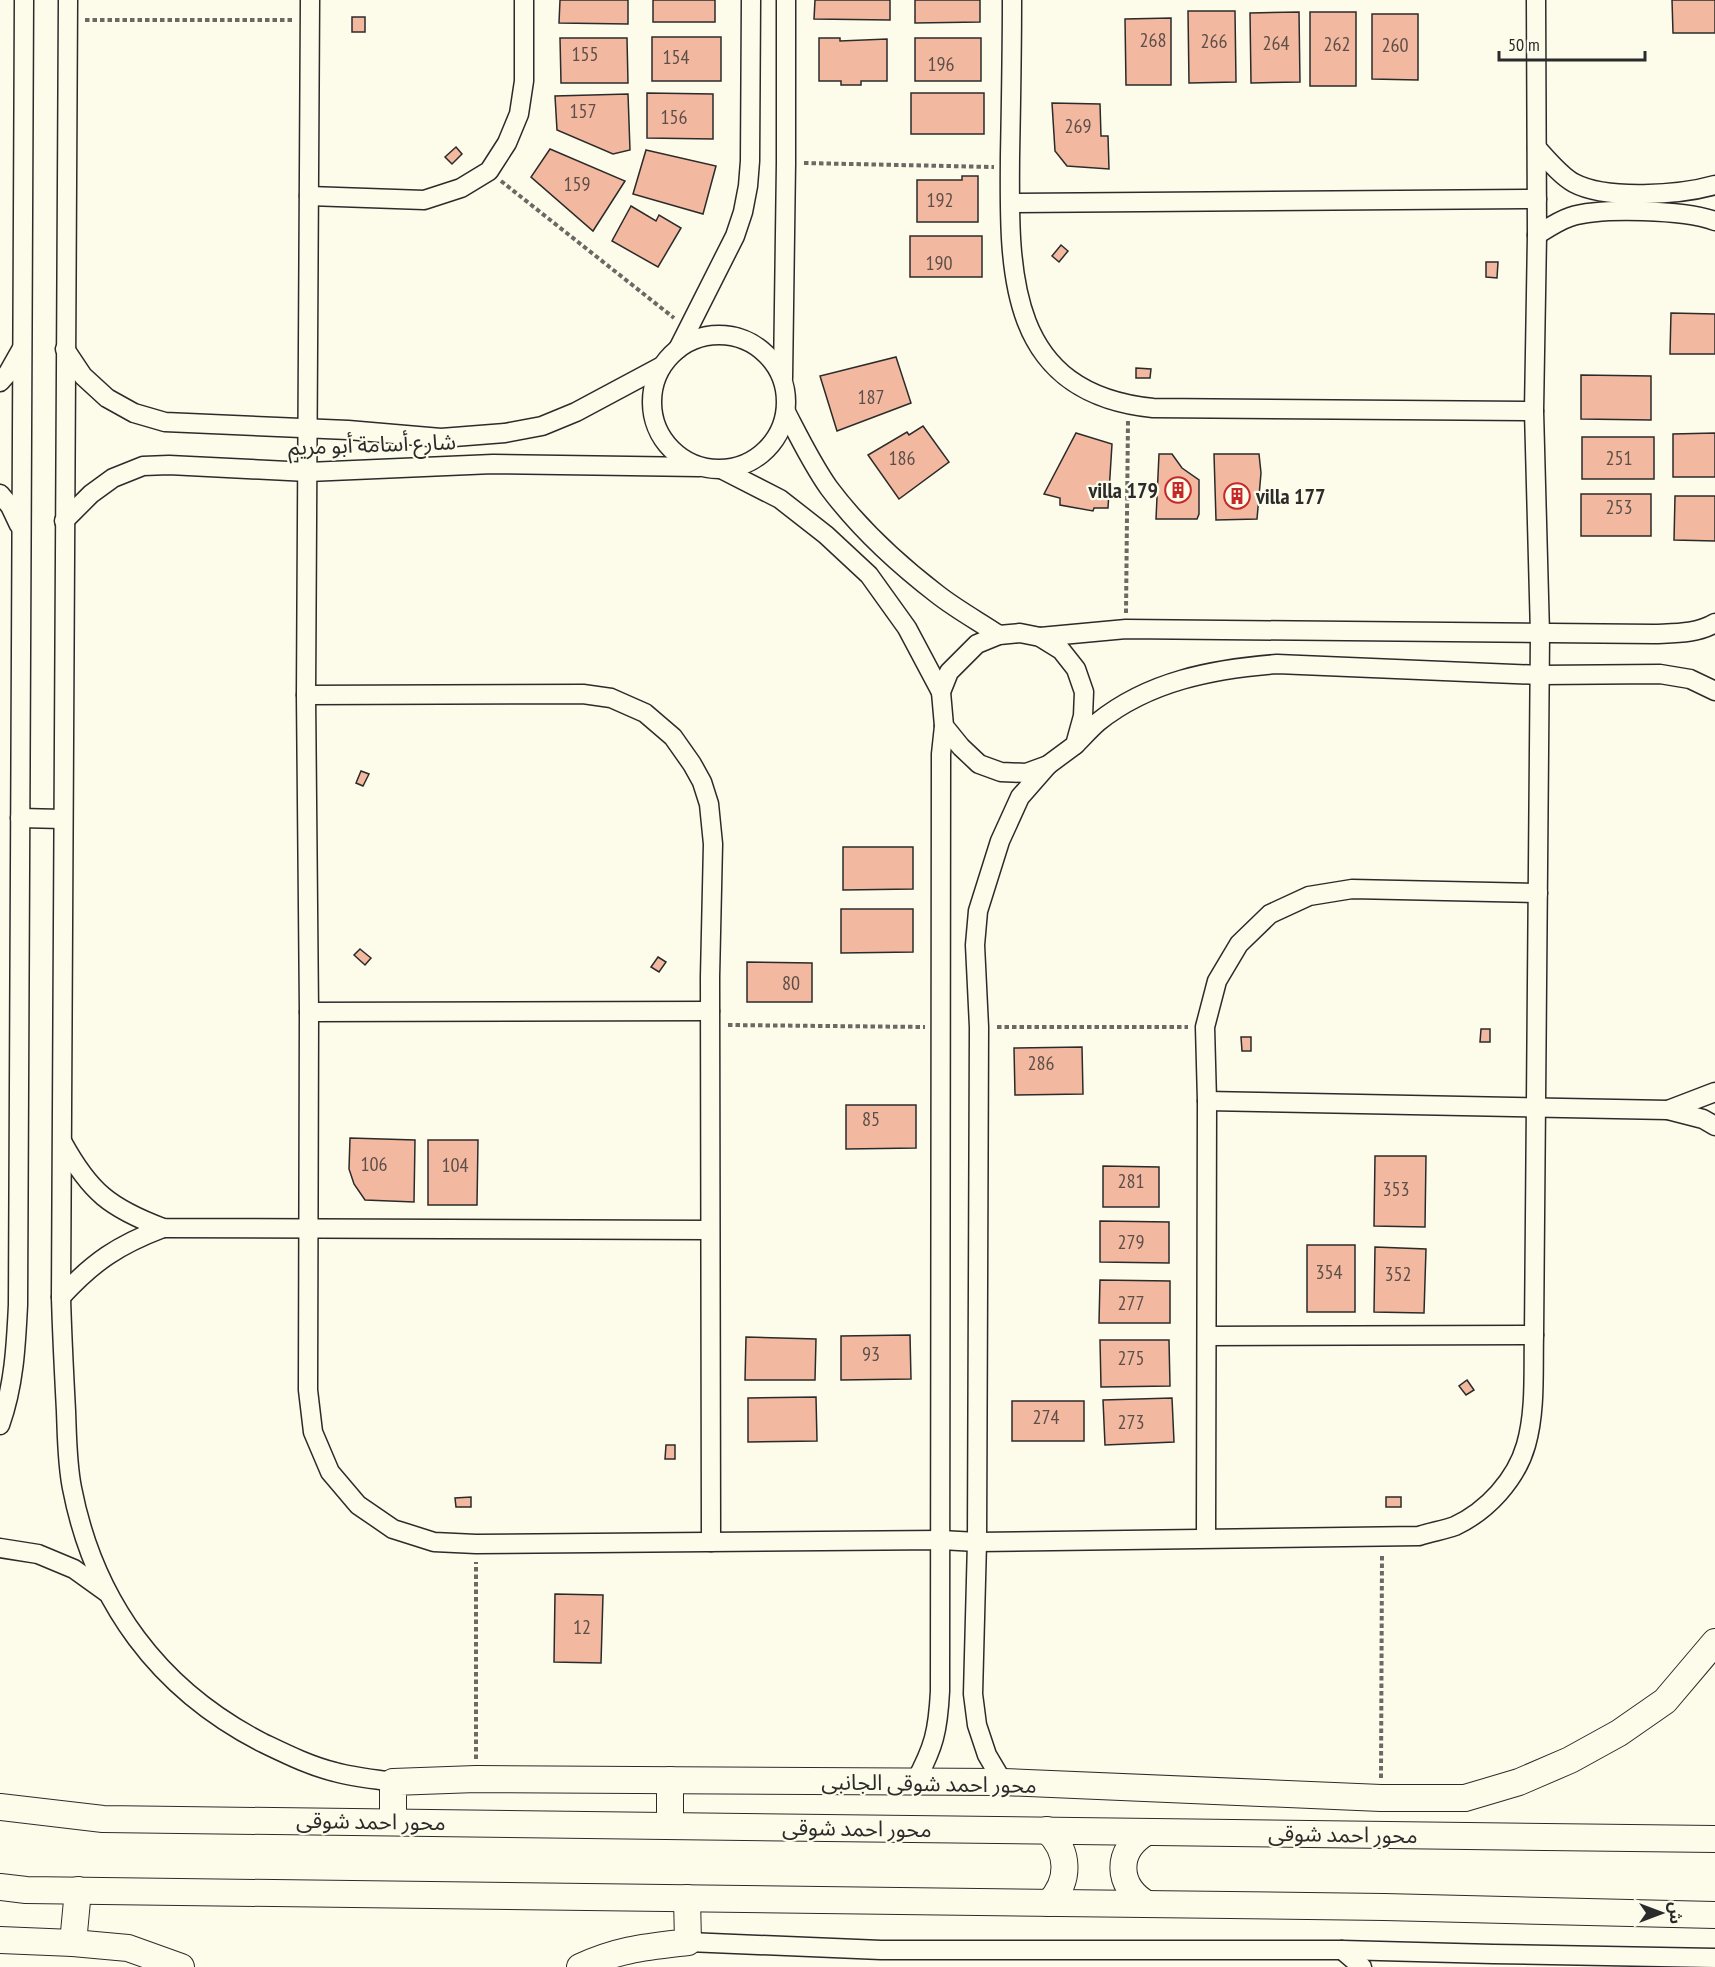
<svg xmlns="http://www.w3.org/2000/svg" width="1715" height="1967" font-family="'PT Sans Narrow','Noto Sans Arabic',sans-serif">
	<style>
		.building { fill: #f2b8a0; stroke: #2b2b2b; stroke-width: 1.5 }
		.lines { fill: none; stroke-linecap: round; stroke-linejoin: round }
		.street-casing { stroke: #2b2b2b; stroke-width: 21 }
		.secondary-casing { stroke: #2b2b2b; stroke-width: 28 }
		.path { stroke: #6a6964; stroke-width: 4; stroke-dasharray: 4.5 3; stroke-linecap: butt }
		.street { stroke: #fdfbea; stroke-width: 18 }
		.secondary { stroke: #fdfbea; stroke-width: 26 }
		.labels { text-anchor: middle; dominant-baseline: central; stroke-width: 4.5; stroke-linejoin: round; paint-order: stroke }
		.number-label { font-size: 20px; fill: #5d4e48 }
		.street-label { font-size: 22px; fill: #2b2b2b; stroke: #fdfbea }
		.poi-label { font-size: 22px; font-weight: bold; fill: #2b2b2b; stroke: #fdfbea; text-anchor: end }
	</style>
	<rect width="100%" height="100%" fill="#fdfbea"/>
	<g class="building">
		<polygon points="560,0 628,0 628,24 559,23"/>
		<rect x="653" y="0" width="62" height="22"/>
		<polygon points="815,0 890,0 890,20 814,19"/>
		<polygon points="915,0 980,0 980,22 915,23"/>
		<polygon points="1672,0 1715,0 1715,33 1673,33"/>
		<polygon points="1188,11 1235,11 1236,82 1189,83"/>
		<polygon points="1299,12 1300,82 1251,83 1250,13"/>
		<rect x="1310" y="12" width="46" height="74"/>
		<polygon points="1372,14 1418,14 1418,80 1372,79"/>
		<rect x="352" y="17" width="13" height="15"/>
		<polygon points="1171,18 1171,85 1126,85 1125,19"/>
		<rect x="652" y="37" width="69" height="44"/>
		<polygon points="560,38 627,38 628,83 561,83"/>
		<polygon points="819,38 840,38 840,41 887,39 887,81 861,81 861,85 841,85 841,81 819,81"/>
		<rect x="915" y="38" width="66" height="43"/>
		<polygon points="647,93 713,94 713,139 647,138"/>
		<rect x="911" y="93" width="73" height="41"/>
		<polygon points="628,94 630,150 613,154 557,130 555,96"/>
		<polygon points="1052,103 1100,104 1101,136 1108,136 1109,169 1067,166 1055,151"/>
		<polygon points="456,147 462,154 452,164 445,157"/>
		<polygon points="550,149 625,181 593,231 531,177"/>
		<polygon points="646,150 716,166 703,214 633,194"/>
		<polygon points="962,176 978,176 978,222 917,222 917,180 962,180"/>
		<polygon points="631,206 656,221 659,215 681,228 658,267 612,241"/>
		<rect x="910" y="236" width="72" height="41"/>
		<polygon points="1061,245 1068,251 1059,262 1052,256"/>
		<polygon points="1486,262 1498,262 1497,278 1486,277"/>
		<polygon points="1671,313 1715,314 1715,354 1670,354"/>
		<polygon points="896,357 911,403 837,431 820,376"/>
		<polygon points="1136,368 1151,369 1150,378 1136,378"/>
		<polygon points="1581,375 1651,376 1651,420 1581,419"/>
		<polygon points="923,426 949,462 899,499 868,455 907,432 909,435"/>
		<polygon points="1076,433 1112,444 1108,508 1094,508 1093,511 1060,505 1060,498 1044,494"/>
		<polygon points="1715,433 1715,477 1673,477 1673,434"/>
		<rect x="1582" y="437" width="72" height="42"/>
		<polygon points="1159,454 1172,454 1182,468 1199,480 1199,514 1197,519 1156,519"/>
		<polygon points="1214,454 1259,454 1261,473 1257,519 1216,520"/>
		<rect x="1581" y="494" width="70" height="42"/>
		<polygon points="1675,496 1715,496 1715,541 1674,540"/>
		<polygon points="361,771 369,774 363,786 356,783"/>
		<polygon points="843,847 913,847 913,889 843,890"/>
		<polygon points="841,909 913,909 913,952 841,953"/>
		<polygon points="360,949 371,958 365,965 354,955"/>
		<polygon points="658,957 666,962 659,972 651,967"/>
		<polygon points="747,962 812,963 812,1002 747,1002"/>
		<polygon points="1481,1029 1490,1029 1490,1042 1480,1042"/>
		<polygon points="1241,1037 1251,1037 1251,1051 1242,1051"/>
		<polygon points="1082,1047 1083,1094 1015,1095 1014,1048"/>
		<polygon points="846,1105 916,1105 916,1148 846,1149"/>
		<polygon points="350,1138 415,1140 414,1202 365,1200 354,1184 349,1169"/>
		<polygon points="428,1140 478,1140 477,1205 428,1205"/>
		<polygon points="1375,1156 1426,1156 1425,1227 1374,1226"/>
		<polygon points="1103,1166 1159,1167 1159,1207 1103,1207"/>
		<polygon points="1100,1221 1169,1222 1169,1263 1100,1262"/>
		<rect x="1307" y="1245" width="48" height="67"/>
		<polygon points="1375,1247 1426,1249 1424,1313 1374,1312"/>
		<polygon points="1100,1280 1170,1281 1170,1323 1099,1323"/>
		<polygon points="910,1335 911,1379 841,1380 841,1336"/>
		<polygon points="746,1337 816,1339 815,1380 745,1380"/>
		<polygon points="1100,1340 1169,1340 1170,1386 1101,1387"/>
		<polygon points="1467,1380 1474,1390 1466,1395 1459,1386"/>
		<polygon points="816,1397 817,1441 748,1442 748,1398"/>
		<polygon points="1172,1398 1174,1442 1105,1445 1103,1400"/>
		<rect x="1012" y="1401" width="72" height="40"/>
		<polygon points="666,1445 675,1445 675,1459 665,1459"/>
		<polygon points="471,1497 471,1507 456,1507 455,1498"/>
		<rect x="1386" y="1497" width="15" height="10"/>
		<polygon points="555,1594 603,1595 601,1663 554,1662"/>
	</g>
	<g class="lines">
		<g class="street-casing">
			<g id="street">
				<path d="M 68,0 L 61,1297 C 62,1335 64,1373 66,1411 C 67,1436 67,1463 72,1488 C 94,1602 159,1690 263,1743 C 286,1754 310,1766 335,1772 C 353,1777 374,1779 393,1782"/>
				<path d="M 310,0 L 306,695 L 309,1012 L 308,1390 L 313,1432 L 330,1472 L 358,1505 L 393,1529 L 434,1542 L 476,1544 L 941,1540 L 977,1542 L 1419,1536 C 1431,1532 1444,1530 1455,1526 C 1487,1511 1516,1480 1526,1445 C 1536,1410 1533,1370 1534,1335 L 1540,634 L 1534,411 L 1537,235 L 1536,0"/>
				<path d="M 1012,0 C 1012,52 1011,104 1010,156 C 1009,272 1006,393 1153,408 L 1534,411"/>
				<path d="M 1537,148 C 1547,159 1561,176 1574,183 C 1606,200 1680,195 1715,185"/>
				<polyline points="309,196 424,200 461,188 489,171 507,143 519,114 524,81 524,0"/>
				<polyline points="1011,203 1537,199"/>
				<path d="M 1537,235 C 1548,228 1558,221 1570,217 C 1601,207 1685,210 1715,221"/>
				<circle cx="719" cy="402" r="67"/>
				<polyline points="65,349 83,376 107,398 134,413 165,422 348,430 441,438 505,433 542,426 576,412 662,366"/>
				<polyline points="678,349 735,236 743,212 748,186 750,161 751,0"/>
				<polyline points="783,378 786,163 786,0"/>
				<polyline points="0,382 8,373 21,350"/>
				<path d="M 786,412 C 799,437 812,464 829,488 C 859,528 898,564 937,594 C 956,609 978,621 999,635"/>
				<polyline points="723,470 780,499 826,535 869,575 907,628 941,692"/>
				<polyline points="0,494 10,506 19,525"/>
				<polyline points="64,521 91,494 113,478 143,466 169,465 308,472 493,464 699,467"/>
				<polygon points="1020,633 1040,637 1061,650 1076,669 1084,692 1083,716 1075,745 1048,765 1026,773 1001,772 979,764 961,747 944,726 941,692 949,672 977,644 999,635"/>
				<path d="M 1040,637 L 1126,629 L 1654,634 C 1674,633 1697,634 1715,623"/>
				<polyline points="306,695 583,694 611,698 645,713 673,737 692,764 702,782 709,804 713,844 710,977 711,1542"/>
				<path d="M 1075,745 C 1083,737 1090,729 1098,722 C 1149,681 1213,669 1277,664 L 1540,675 L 1660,674 L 1690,679 L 1715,691"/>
				<polyline points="20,818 63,819"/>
				<polyline points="309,1012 710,1011"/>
				<polyline points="1207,1101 1668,1110 1703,1119 1715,1126"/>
				<polyline points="1668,1110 1715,1092"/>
				<path d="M 63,1143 C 90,1192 110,1208 163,1228 L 709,1230"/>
				<path d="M 61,1297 C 93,1262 118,1245 163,1228"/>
				<polyline points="1207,1336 1534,1335"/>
				<path d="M 0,1425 C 14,1386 16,1346 18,1305 L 24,0"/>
				<polyline points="1206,1538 1207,1101 1205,1027 1217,981 1239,944 1270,914 1309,896 1352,889 1538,893"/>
				<polyline points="0,1548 38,1554 74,1569 106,1592"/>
				<path d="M 915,1782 C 934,1747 938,1731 940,1691 L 941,754 L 944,726"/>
				<polyline points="1003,1782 987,1755 977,1725 973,1694 977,1542 979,1027 975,945 978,911 1000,841 1020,797 1048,765"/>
				<polyline points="688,1942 881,1950 1342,1950 1493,1954 1715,1958"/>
				<polyline points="1342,1950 1362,1967"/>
			</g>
		</g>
		<g class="secondary-casing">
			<g id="secondary">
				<polyline points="0,1807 103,1819 1715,1839"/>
				<polyline points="393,1821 393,1782 476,1779 1003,1782 1381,1798 1465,1798 1519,1782 1570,1760 1619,1733 1665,1701 1715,1642"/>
				<polyline points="670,1826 670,1780"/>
				<path d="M 1047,1830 C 1070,1852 1070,1881 1049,1903"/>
				<path d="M 1147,1832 C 1115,1850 1116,1886 1147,1904"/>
				<polyline points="0,1887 26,1890 1384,1907 1715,1915"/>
				<polyline points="0,1940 73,1943 128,1948 181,1967"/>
				<polyline points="73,1943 78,1890"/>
				<path d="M 580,1967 C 619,1949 646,1947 688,1942 L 687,1898"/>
			</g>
		</g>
		<g class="path">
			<polyline points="85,20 294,20"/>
			<polyline points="804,163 994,167"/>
			<polyline points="501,181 674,318"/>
			<polyline points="1126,613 1128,419"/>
			<polyline points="728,1025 925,1027"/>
			<polyline points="997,1027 1188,1027"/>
			<polyline points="476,1759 476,1562"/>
			<polyline points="1381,1778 1382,1554"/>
		</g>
		<use href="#street" class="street"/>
		<use href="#secondary" class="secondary"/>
	</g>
	<defs>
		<g id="building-ring" transform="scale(1.35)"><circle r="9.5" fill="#fdfbea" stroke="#c62828" stroke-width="1.5"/><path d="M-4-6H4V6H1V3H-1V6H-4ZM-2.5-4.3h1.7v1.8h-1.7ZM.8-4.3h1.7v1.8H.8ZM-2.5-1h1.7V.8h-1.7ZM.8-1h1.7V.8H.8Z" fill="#c62828"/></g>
	</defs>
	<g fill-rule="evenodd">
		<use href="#building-ring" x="1178" y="490"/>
		<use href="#building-ring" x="1237" y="496"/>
	</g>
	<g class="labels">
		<g class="number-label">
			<text x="1153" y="40">268</text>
			<text x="1214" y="41">266</text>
			<text x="1276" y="43">264</text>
			<text x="1337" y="44">262</text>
			<text x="1395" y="45">260</text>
			<text x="585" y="54">155</text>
			<text x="676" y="57">154</text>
			<text x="941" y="64">196</text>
			<text x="583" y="111">157</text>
			<text x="674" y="117">156</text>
			<text x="1078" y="126">269</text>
			<text x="577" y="184">159</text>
			<text x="940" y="200">192</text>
			<text x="939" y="263">190</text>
			<text x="871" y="397">187</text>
			<text x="902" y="458">186</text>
			<text x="1619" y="458">251</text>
			<text x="1619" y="507">253</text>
			<text x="791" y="983">80</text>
			<text x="1041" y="1063">286</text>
			<text x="871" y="1119">85</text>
			<text x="374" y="1164">106</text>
			<text x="455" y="1165">104</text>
			<text x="1131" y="1181">281</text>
			<text x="1396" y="1189">353</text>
			<text x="1131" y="1242">279</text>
			<text x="1329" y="1272">354</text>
			<text x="1398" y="1274">352</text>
			<text x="1131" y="1303">277</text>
			<text x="871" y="1354">93</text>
			<text x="1131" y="1358">275</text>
			<text x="1046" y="1417">274</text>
			<text x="1131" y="1422">273</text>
			<text x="582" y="1627">12</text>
		</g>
		<g class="street-label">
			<text transform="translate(372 444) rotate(-2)">شارع أسامة أبو مريم</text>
			<text transform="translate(929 1783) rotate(1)">محور احمد شوقى الجانبى</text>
			<text transform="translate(371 1821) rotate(1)">محور احمد شوقى</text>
			<text transform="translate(857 1828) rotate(1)">محور احمد شوقى</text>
			<text transform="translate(1343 1834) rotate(1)">محور احمد شوقى</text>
		</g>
		<g class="poi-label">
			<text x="1158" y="490">villa 179</text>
			<text x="1256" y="496" text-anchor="start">villa 177</text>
		</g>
	</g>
	<g transform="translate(1661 1913) rotate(90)" stroke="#fdfbea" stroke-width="4.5" paint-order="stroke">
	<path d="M0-4.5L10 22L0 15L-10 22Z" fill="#2b2b2b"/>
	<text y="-9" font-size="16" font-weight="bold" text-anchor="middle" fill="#2b2b2b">ش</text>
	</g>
	<path d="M1499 51v9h146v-9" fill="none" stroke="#2b2b2b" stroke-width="3"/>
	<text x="1508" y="51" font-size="18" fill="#2b2b2b" stroke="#fdfbea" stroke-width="4.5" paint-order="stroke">50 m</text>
</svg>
